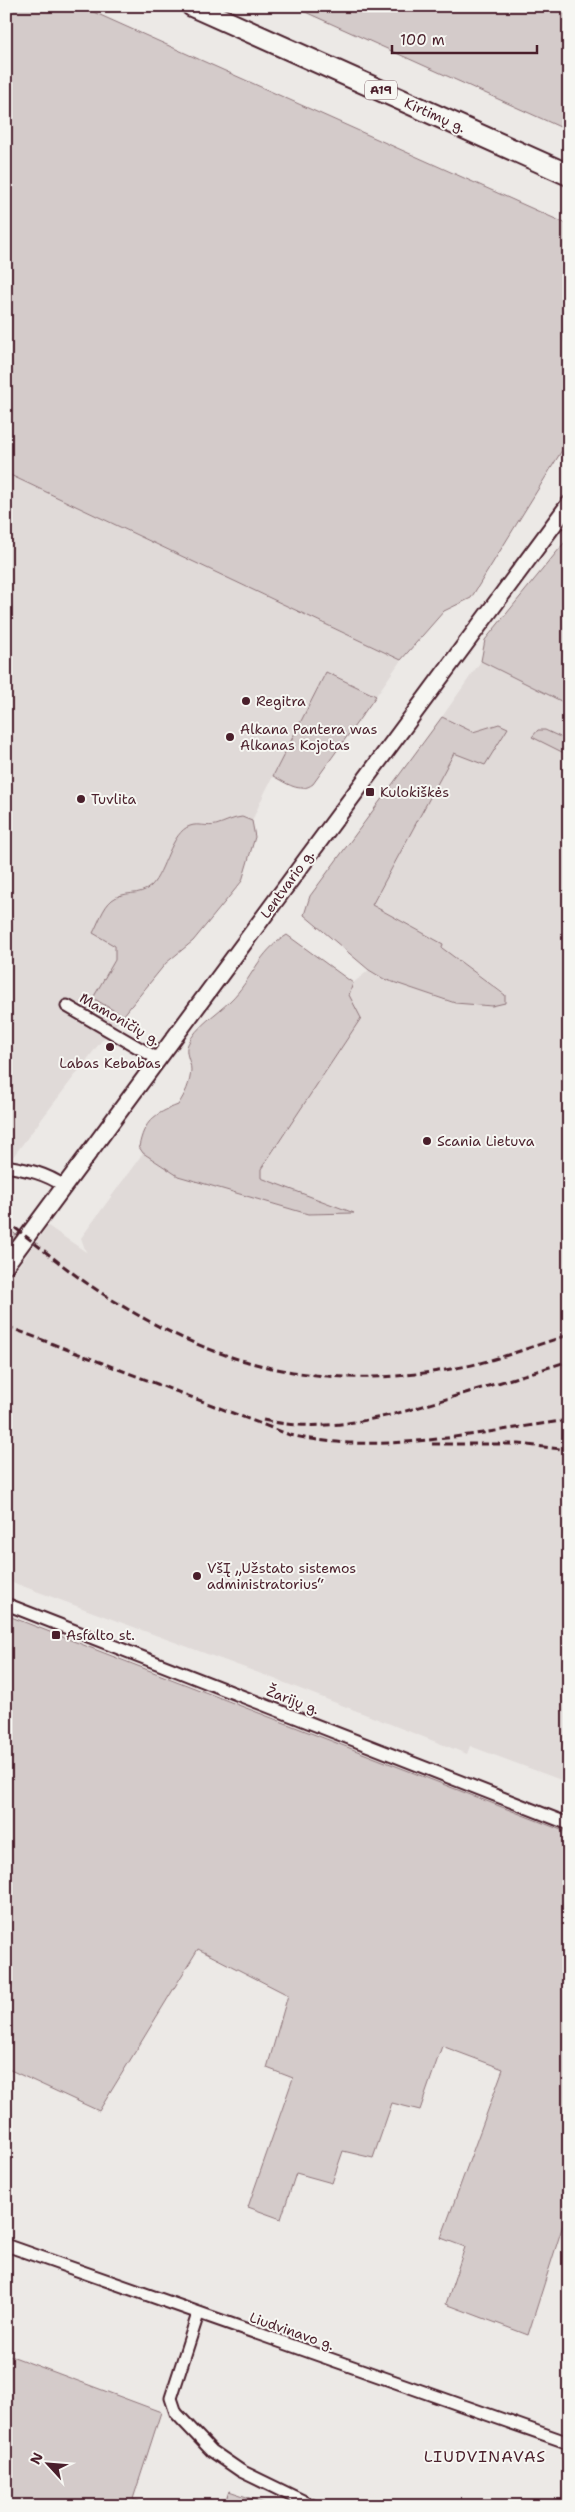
<svg xmlns="http://www.w3.org/2000/svg" width="575" height="2512" font-family="'Shantell Sans',sans-serif">
	<style>
		.built { fill: #e0dad8 }
		.green { fill: #d4cbca; stroke: #8f757a }
		.lines { fill: none; stroke-linecap: round; stroke-linejoin: round }
		.street-casing { stroke: #4a1f2b; stroke-width: 15 }
		.secondary-casing { stroke: #4a1f2b; stroke-width: 19 }
		.highway-casing { stroke: #4a1f2b; stroke-width: 24 }
		.street { stroke: #f6f6f2; stroke-width: 11 }
		.secondary { stroke: #f6f6f2; stroke-width: 15 }
		.highway { stroke: #f6f6f2; stroke-width: 20 }
		.rail { stroke: #4a1f2b; stroke-width: 3; stroke-dasharray: 8 4; stroke-linecap: butt }
		.poi-dot { fill: #4a1f2b; stroke: #f6f6f2; stroke-width: 2 }
		.labels { text-anchor: middle; dominant-baseline: central; stroke-width: 4; stroke-linejoin: round; paint-order: stroke }
		.shield { fill: #f6f6f2; stroke: #7e6067; stroke-width: 1 }
		.shield-label { font-size: 12px; font-weight: bold; fill: #4a1f2b }
		.street-label { font-size: 14px; fill: #4a1f2b; stroke: #f6f6f2 }
		.poi-label { font-size: 14px; fill: #4a1f2b; stroke: #f6f6f2; text-anchor: start }
		.quarter-label { font-size: 16px; letter-spacing: 1px; fill: #4a1f2b; stroke: #f6f6f2 }
	</style>
	<rect width="100%" height="100%" fill="#ece9e6"/>
	<filter id="ink" filterUnits="userSpaceOnUse"><feTurbulence type="fractalNoise" baseFrequency=".02" numOctaves="2"/><feDisplacementMap in="SourceGraphic" scale="10" xChannelSelector="R" yChannelSelector="G"/><feConvolveMatrix kernelMatrix="1 2 1 2 8 2 1 2 1" color-interpolation-filters="sRGB"/></filter>
	<g filter="url(#ink)">
		<g class="built">
			<polygon points="6,473 401,660 376,696 326,672 264,794 252,821 242,817 234,818 216,825 197,824 179,833 158,876 151,886 143,892 120,895 111,900 107,905 112,942 116,952 115,960 94,998 123,1016 99,1044 12,1158 6,1157"/>
			<polygon points="481,661 569,705 569,1783 470,1746 467,1754 267,1676 6,1580 6,1283 48,1226 86,1252 81,1238 143,1153 178,1176 308,1214 353,1213 261,1179 261,1169 349,995 353,983 369,970 384,979 455,1003 505,994 442,948 443,944 372,905 454,752 508,728 499,724 473,732 442,717"/>
		</g>
		<g class="green">
			<path d="M 6,6 L 80,6 L 569,225 C 569,251 570,277 569,303 C 568,322 559,333 569,352 L 569,439 L 471,598 L 444,611 L 401,660 L 6,473 Z"/>
			<polygon points="292,6 569,6 569,131"/>
			<polygon points="569,537 569,705 481,661 485,640"/>
			<path d="M 326,672 L 376,696 L 313,784 C 300,794 286,783 273,776 Z"/>
			<polygon points="442,717 473,732 499,724 508,728 485,765 454,753 372,905 443,944 442,948 505,995 505,1003 492,1006 455,1003 384,979 369,970 304,915 310,896"/>
			<polygon points="538,730 545,730 569,741 569,748 567,747 564,753 532,737"/>
			<path d="M 242,817 L 252,821 L 255,837 L 242,881 L 193,941 L 166,963 L 123,1016 L 93,998 L 115,960 L 115,946 L 93,933 C 98,924 103,907 112,900 C 124,890 139,897 151,886 C 165,872 171,832 190,826 C 198,823 207,827 216,825 C 226,822 232,818 242,817 Z"/>
			<path d="M 287,935 L 353,983 L 349,995 L 361,1018 L 261,1169 L 261,1178 L 354,1213 L 308,1214 L 178,1176 L 143,1153 L 139,1147 C 144,1121 154,1114 178,1105 C 185,1094 190,1084 191,1070 C 191,1061 184,1053 188,1044 C 196,1026 217,1014 230,1001 C 253,979 257,953 287,935 Z"/>
			<polygon points="6,1228 18,1236 6,1252"/>
			<polygon points="6,1615 569,1833 569,2206 528,2335 446,2304 465,2247 441,2238 503,2069 442,2046 420,2110 392,2103 373,2158 343,2151 332,2183 296,2173 281,2219 248,2207 293,2078 267,2068 288,1995 198,1949 99,2111 6,2068"/>
			<polygon points="6,2354 161,2412 133,2499 152,2506 6,2506"/>
			<polygon points="229,2491 273,2506 224,2506"/>
		</g>
		<g class="lines">
			<g class="street-casing">
				<g id="street">
					<polyline points="67,1006 158,1059"/>
					<path d="M 6,1166 C 28,1170 45,1173 64,1186"/>
					<polyline points="6,1604 569,1824"/>
					<polyline points="6,2245 569,2443"/>
					<polyline points="198,2314 171,2398 176,2413 212,2451 241,2471 313,2506"/>
				</g>
			</g>
			<g class="secondary-casing">
				<polyline id="secondary" points="6,1265 569,504"/>
			</g>
			<g class="highway-casing">
				<polyline id="highway" points="192,6 569,175"/>
			</g>
			<use href="#street" class="street"/>
			<use href="#secondary" class="secondary"/>
			<use href="#highway" class="highway"/>
			<g class="rail">
				<path d="M 6,1221 C 37,1244 67,1271 100,1292 C 220,1370 326,1394 467,1366 C 501,1359 535,1345 569,1335"/>
				<path d="M 6,1326 L 290,1435 C 381,1456 478,1432 569,1420"/>
				<path d="M 263,1420 C 330,1435 392,1416 456,1396 C 494,1384 531,1373 569,1361"/>
				<polyline points="432,1444 519,1444 569,1450"/>
			</g>
		</g>
	</g>
	<g class="poi-dot">
		<circle cx="246" cy="701" r="5"/>
		<circle cx="230" cy="737" r="5"/>
		<rect x="365" y="787" width="10" height="10" rx="2.5"/>
		<circle cx="81" cy="799" r="5"/>
		<circle cx="110" cy="1047" r="5"/>
		<circle cx="427" cy="1141" r="5"/>
		<circle cx="197" cy="1576" r="5"/>
		<rect x="51" y="1630" width="10" height="10" rx="2.5"/>
	</g>
	<g class="labels">
		<rect class="shield" x="365" y="80.5" width="32" height="19" rx="4"/>
		<g class="shield-label">
			<text x="381" y="90">A19</text>
		</g>
		<g class="street-label">
			<text transform="translate(435 115) rotate(24)">Kirtimų g.</text>
			<text transform="translate(287 884) rotate(-54)">Lentvario g.</text>
			<text transform="translate(120 1019) rotate(30)">Mamoničių g.</text>
			<text transform="translate(293 1700) rotate(21)">Žarijų g.</text>
			<text transform="translate(292 2331) rotate(19)">Liudvinavo g.</text>
		</g>
		<g class="poi-label">
			<text x="256" y="701">Regitra</text>
			<text x="240" y="729">Alkana Pantera was<tspan x="240" dy="16">Alkanas Kojotas</tspan></text>
			<text x="380" y="792">Kulokiškės</text>
			<text x="91" y="799">Tuvlita</text>
			<text x="110" y="1063" text-anchor="middle">Labas Kebabas</text>
			<text x="437" y="1141">Scania Lietuva</text>
			<text x="207" y="1568">VšĮ „Užstato sistemos<tspan x="207" dy="16">administratorius“</tspan></text>
			<text x="66" y="1635">Asfalto st.</text>
		</g>
		<g class="quarter-label">
			<text x="485" y="2456">LIUDVINAVAS</text>
		</g>
	</g>
	<rect width="575" height="2512" fill="none" stroke="#f6f6f2" stroke-width="25"/>
	<rect x="12" y="12" width="550" height="2487" fill="none" stroke="#4a1f2b" stroke-width="2" filter="url(#ink)"/>
	<g transform="translate(48 2464) rotate(296)" stroke="#f6f6f2" stroke-width="4" paint-order="stroke">
	<path d="M0-4L9 19L0 12L-9 19Z" fill="#4a1f2b"/>
	<text y="-8" font-size="14" font-weight="bold" text-anchor="middle" fill="#4a1f2b">N</text>
	</g>
	<path d="M392 45v8h145v-8" fill="none" stroke="#4a1f2b" stroke-width="2.5"/>
	<text x="400" y="45" font-size="15" fill="#4a1f2b" stroke="#f6f6f2" stroke-width="4" paint-order="stroke">100 m</text>
</svg>
